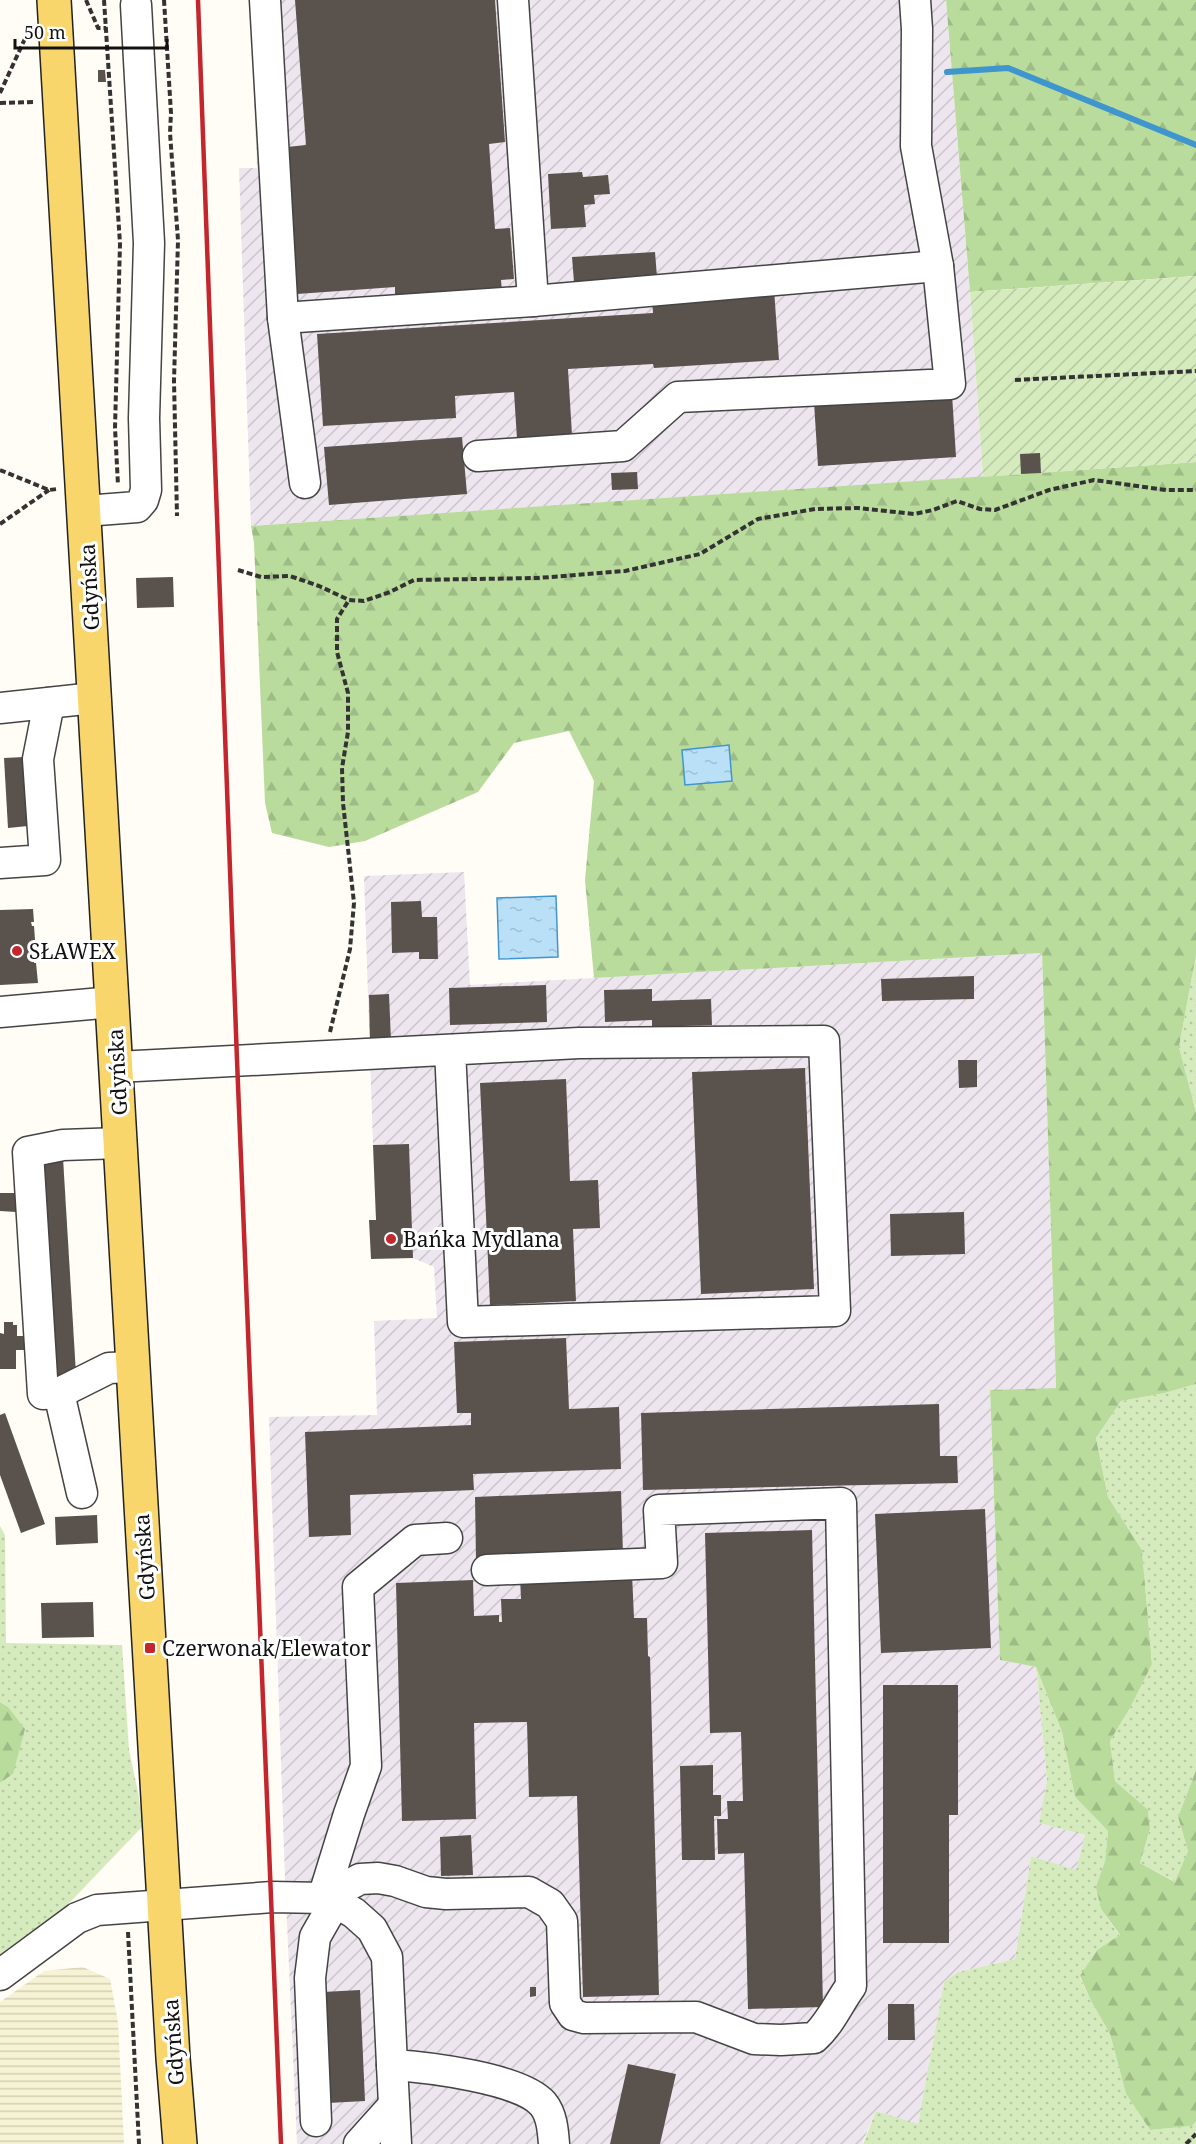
<svg xmlns="http://www.w3.org/2000/svg" width="1196" height="2144" font-family="'Noto Serif',serif">
	<style>
		.industrial { fill: url(#industrial-furrows) }
		.farmland { fill: url(#farmland-rules) }
		.grass { fill: url(#grass-dots) }
		.forest { fill: url(#forest-firs) }
		.garden { fill: url(#garden-furrows) }
		.water { fill: url(#water-ripples); stroke: #3f96cf; stroke-width: 1.5 }
		.lines { fill: none; stroke-linecap: round; stroke-linejoin: round }
		.stream { stroke: #3f96cf; stroke-width: 6 }
		.building { fill: #5a524d }
		.minor-casing { stroke: #444; stroke-width: 33 }
		.major-casing { stroke: #222; stroke-width: 36 }
		.path { stroke: #333; stroke-width: 4; stroke-dasharray: 6 3; stroke-linecap: butt }
		.minor { stroke: #fff; stroke-width: 30 }
		.major { stroke: #f9d66b; stroke-width: 33 }
		.rail { stroke: #c4262e; stroke-width: 4.5 }
		.poi-dot { fill: #c4262e; stroke: #fff; stroke-width: 2 }
		.labels { text-anchor: middle; dominant-baseline: central; stroke-width: 6; stroke-linejoin: round; paint-order: stroke }
		.street-label { font-size: 21px; fill: #111; stroke: #fff }
		.poi-label { font-size: 21px; fill: #111; stroke: #fff; text-anchor: start }
	</style>
	<defs>
		<pattern id="industrial-furrows" width="10" height="10" patternUnits="userSpaceOnUse" patternTransform="scale(1.5)"><rect width="10" height="10" fill="#eee6ef"/><path d="M-1 1l2-2M0 10L10 0M9 11l2-2" fill="none" stroke="#cbc4cc"/></pattern>
		<pattern id="farmland-rules" width="6" height="5" patternUnits="userSpaceOnUse" patternTransform="scale(1.5)"><rect width="6" height="5" fill="#f6f3d4"/><path d="M0 2.5h6" fill="none" stroke="#d2cfb5"/></pattern>
		<pattern id="grass-dots" width="8" height="8" patternUnits="userSpaceOnUse" patternTransform="scale(1.5)"><rect width="8" height="8" fill="#d5ebbd"/><path d="M2 2h.1M6 6h.1" fill="none" stroke="#b6c8a1" stroke-width="1.8" stroke-linecap="round"/></pattern>
		<pattern id="forest-firs" width="22" height="20" patternUnits="userSpaceOnUse" patternTransform="scale(1.5)"><rect width="22" height="20" fill="#b9dc9c"/><path d="M5 1l3.5 6h-7zM16 11l3.5 6h-7z" fill="#9ebc85"/></pattern>
		<pattern id="garden-furrows" width="10" height="10" patternUnits="userSpaceOnUse" patternTransform="scale(1.5)"><rect width="10" height="10" fill="#d5ebbd"/><path d="M-1 1l2-2M0 10L10 0M9 11l2-2" fill="none" stroke="#b6c8a1"/></pattern>
		<pattern id="water-ripples" width="26" height="14" patternUnits="userSpaceOnUse" patternTransform="scale(1.5)"><rect width="26" height="14" fill="#b9e0f7"/><path d="M2 4q2-2 4 0t4 0M15 11q2-2 4 0t4 0" fill="none" stroke="#9ebfd3"/></pattern>
	</defs>
	<rect width="100%" height="100%" fill="#fffdf5"/>
	<g class="industrial">
		<polygon points="250,0 946,0 970,292 983,477 251,526 239,168 257,168"/>
		<polygon points="464,872 470,985 1042,953 1056,1389 990,1391 1000,1660 1036,1667 1047,1780 1040,1823 1085,1835 1076,1871 1031,1856 1015,1959 958,1972 944,1982 918,2125 876,2111 862,2144 297,2144 285,1879 269,1417 377,1415 374,1321 437,1318 434,1267 413,1258 409,1144 373,1145 364,876"/>
	</g>
	<polygon class="farmland" points="83,1967 110,1979 118,2022 124,2144 0,2144 0,2002 44,1971"/>
	<g class="grass">
		<polygon points="1196,955 1196,1112 1179,1047"/>
		<polygon points="1196,1384 1196,1770 1178,1817 1188,1851 1176,1882 1140,1863 1150,1829 1148,1811 1115,1781 1110,1741 1130,1708 1152,1663 1142,1550 1108,1497 1096,1438 1121,1401 1165,1393"/>
		<polygon points="0,1526 5,1535 6,1643 122,1645 129,1750 139,1797 142,1827 55,1918 0,1960 0,1783 13,1774 8,1707 0,1702"/>
		<polygon points="1036,1667 1062,1732 1075,1797 1108,1831 1105,1861 1097,1887 1101,1909 1120,1936 1097,1950 1080,1977 1091,2001 1110,2034 1126,2094 1150,2130 1192,2126 1196,2121 1196,2144 863,2144 876,2111 918,2124 944,1982 958,1972 1015,1959 1031,1856 1076,1870 1085,1835 1039,1823 1047,1780"/>
	</g>
	<g class="forest">
		<polygon points="946,0 1196,0 1196,276 970,292"/>
		<polygon points="1196,462 1196,955 1179,1047 1196,1112 1196,1384 1165,1393 1121,1401 1096,1438 1108,1497 1142,1550 1152,1664 1130,1708 1110,1741 1115,1781 1148,1810 1150,1829 1140,1863 1175,1882 1188,1851 1178,1817 1196,1770 1196,2121 1192,2126 1150,2130 1126,2094 1110,2034 1091,2001 1080,1976 1097,1950 1120,1935 1101,1909 1096,1887 1105,1861 1108,1831 1075,1797 1062,1732 1036,1667 1000,1660 990,1390 1056,1388 1042,953 594,978 585,880 594,781 569,731 514,743 478,792 365,841 329,847 272,833 265,803 254,543 251,526"/>
		<polygon points="0,1702 8,1707 25,1729 13,1774 0,1783"/>
	</g>
	<polygon class="garden" points="1196,276 1196,462 983,477 970,292"/>
	<g class="water">
		<polygon points="729,745 732,781 685,785 682,750"/>
		<polygon points="556,896 558,957 499,959 497,898"/>
	</g>
	<g class="lines">
		<polyline class="stream" points="947,72 1008,68 1196,145"/>
	</g>
	<g class="building">
		<polygon points="295,0 495,0 505,142 489,144 495,229 510,228 514,279 501,280 502,291 395,299 395,287 297,294 287,147 306,145"/>
		<polygon points="98,70 105,70 106,82 98,82"/>
		<polygon points="582,172 583,177 608,175 610,194 594,195 595,204 584,205 586,227 551,229 548,174"/>
		<polygon points="655,252 657,277 574,282 572,257"/>
		<polygon points="774,289 779,360 654,368 653,364 568,369 572,435 517,439 514,392 455,396 456,418 323,426 317,334 653,313 652,297"/>
		<polygon points="952,394 956,457 818,466 814,402"/>
		<polygon points="462,437 467,494 329,505 324,447"/>
		<polygon points="1040,453 1041,473 1021,474 1020,454"/>
		<polygon points="637,472 638,489 612,490 611,473"/>
		<polygon points="173,577 174,607 137,608 136,578"/>
		<polygon points="24,757 28,826 8,828 4,758"/>
		<polygon points="421,901 422,917 437,917 438,959 419,959 419,952 392,953 391,902"/>
		<polygon points="33,909 34,922 31,922 32,926 34,926 35,940 33,940 34,963 36,963 38,983 0,985 0,910"/>
		<polygon points="974,976 974,999 882,1001 881,979"/>
		<polygon points="546,985 547,1022 450,1025 449,988"/>
		<polygon points="652,989 652,1001 711,999 712,1025 652,1027 652,1020 605,1022 604,990"/>
		<polygon points="389,994 391,1041 370,1042 369,995"/>
		<polygon points="958,1060 977,1060 977,1087 959,1088"/>
		<polygon points="805,1068 814,1289 701,1294 692,1072"/>
		<polygon points="566,1079 570,1181 598,1180 600,1228 573,1229 576,1301 490,1305 480,1083"/>
		<polygon points="409,1144 413,1258 371,1259 369,1220 376,1220 373,1145"/>
		<polygon points="63,1158 76,1374 45,1376 33,1160"/>
		<polygon points="0,1193 16,1193 16,1212 0,1211"/>
		<polygon points="964,1212 965,1254 891,1256 890,1214"/>
		<polygon points="4,1322 13,1322 13,1325 17,1325 17,1336 28,1336 28,1350 16,1350 16,1369 0,1369 0,1333 4,1334"/>
		<polygon points="566,1338 569,1409 619,1407 621,1469 473,1474 474,1490 350,1495 351,1535 309,1537 305,1432 471,1425 471,1413 457,1413 454,1342"/>
		<polygon points="939,1404 940,1456 957,1456 958,1483 643,1490 641,1413"/>
		<polygon points="5,1413 45,1524 21,1533 0,1475 0,1415"/>
		<polygon points="621,1491 623,1554 476,1560 475,1497"/>
		<polygon points="985,1509 991,1648 881,1653 875,1514"/>
		<polygon points="97,1515 98,1543 56,1545 55,1517"/>
		<polygon points="812,1530 823,2007 748,2009 744,1853 718,1854 717,1819 728,1819 727,1801 743,1801 741,1732 710,1733 705,1533"/>
		<polygon points="632,1574 634,1618 647,1618 648,1656 650,1657 659,1995 583,1997 577,1796 529,1797 527,1722 474,1723 476,1819 402,1821 396,1583 473,1580 474,1616 499,1615 499,1622 502,1622 501,1599 521,1599 520,1577"/>
		<polygon points="93,1602 94,1637 42,1638 41,1603"/>
		<polygon points="883,1685 958,1685 958,1815 949,1815 949,1943 883,1943"/>
		<polygon points="713,1765 713,1795 721,1795 721,1816 714,1816 715,1860 682,1860 680,1766"/>
		<polygon points="471,1835 473,1875 441,1876 440,1837"/>
		<polygon points="530,1987 536,1987 536,1996 530,1997"/>
		<polygon points="360,1990 365,2101 328,2103 323,1992"/>
		<polygon points="888,2004 914,2004 915,2040 888,2040"/>
		<polygon points="628,2064 676,2074 660,2144 610,2144"/>
	</g>
	<g class="lines">
		<g class="minor-casing">
			<g id="minor">
				<polyline points="265,0 283,318 305,483"/>
				<polyline points="513,0 533,301"/>
				<polyline points="283,318 533,301 938,266 916,146 917,29 915,0"/>
				<polyline points="478,456 623,446 678,397 950,384 938,266"/>
				<polyline points="85,511 137,507 143,500 146,490 144,418 149,243 136,5"/>
				<polyline points="0,708 94,698"/>
				<polyline points="0,863 45,860 38,759 49,703"/>
				<polyline points="0,1012 113,1002"/>
				<polyline points="117,1067 579,1043 824,1041 835,1311 463,1322 450,1050"/>
				<polyline points="59,1393 43,1394 28,1152 63,1145 120,1143"/>
				<polyline points="82,1493 59,1393 109,1368 132,1367"/>
				<polyline points="323,1898 349,1814 366,1766 358,1587 415,1540 447,1538"/>
				<path d="M 0,1975 L 77,1918 L 97,1910 L 272,1897 L 323,1898 L 335,1902 L 354,1913 L 372,1929 L 387,1957 L 392,2065 C 426,2067 521,2078 543,2104 C 552,2115 553,2131 554,2144"/>
				<polyline points="392,2065 396,2144"/>
				<path d="M 316,2121 L 310,1978 L 315,1937 L 335,1902 L 347,1886 L 360,1879 L 378,1878 L 395,1881 L 426,1892 L 446,1894 L 529,1892 L 550,1904 L 562,1921 L 565,2003 L 573,2015 L 584,2018 L 696,2017 L 754,2039 L 781,2040 L 814,2038 C 830,2024 838,2004 851,1986 L 841,1503 L 659,1510 L 662,1563 L 487,1570"/>
				<polyline points="359,2144 394,2105"/>
			</g>
		</g>
		<g class="major-casing">
			<polyline id="major" points="54,0 173,2058 180,2144"/>
		</g>
		<g class="path">
			<polyline points="86,0 98,28 106,28"/>
			<polyline points="104,0 120,244 115,428 118,485"/>
			<polyline points="164,0 171,113 170,133 178,240 174,381 177,516"/>
			<polyline points="0,93 28,32"/>
			<polyline points="0,103 34,102"/>
			<polyline points="1015,380 1196,371"/>
			<polyline points="0,470 49,490 57,489"/>
			<polyline points="0,524 49,490"/>
			<polyline points="238,570 261,577 290,576 319,586 349,600 364,601 390,592 414,580 538,578 625,571 700,554 758,519 815,509 858,508 914,514 933,510 957,501 980,509 995,510 1049,490 1094,480 1166,490 1196,490"/>
			<polyline points="330,1032 350,949 354,903 343,803 342,768 348,732 348,693 337,652 337,619 349,600"/>
			<polyline points="128,1932 139,2144"/>
			<polyline points="1186,2144 1196,2134"/>
		</g>
		<use href="#minor" class="minor"/>
		<use href="#major" class="major"/>
		<polyline class="rail" points="198,0 237,1060 281,2144"/>
	</g>
	<g class="poi-dot">
		<circle cx="17" cy="951" r="6"/>
		<circle cx="391" cy="1239" r="6"/>
		<rect x="144" y="1642" width="12" height="12" rx="3"/>
	</g>
	<g class="labels">
		<g class="street-label">
			<text transform="translate(89 587) rotate(-93)">Gdyńska</text>
			<text transform="translate(117 1072) rotate(-93)">Gdyńska</text>
			<text transform="translate(144 1557) rotate(-94)">Gdyńska</text>
			<text transform="translate(173 2042) rotate(-94)">Gdyńska</text>
		</g>
		<g class="poi-label">
			<text x="29" y="951">SŁAWEX</text>
			<text x="403" y="1239">Bańka Mydlana</text>
			<text x="162" y="1648">Czerwonak/Elewator</text>
		</g>
	</g>
	<path d="M15 39v9h152v-9" fill="none" stroke="#111111" stroke-width="3"/>
	<text x="24" y="39" font-size="18" fill="#111111" stroke="#ffffff" stroke-width="4.5" paint-order="stroke">50 m</text>
</svg>
